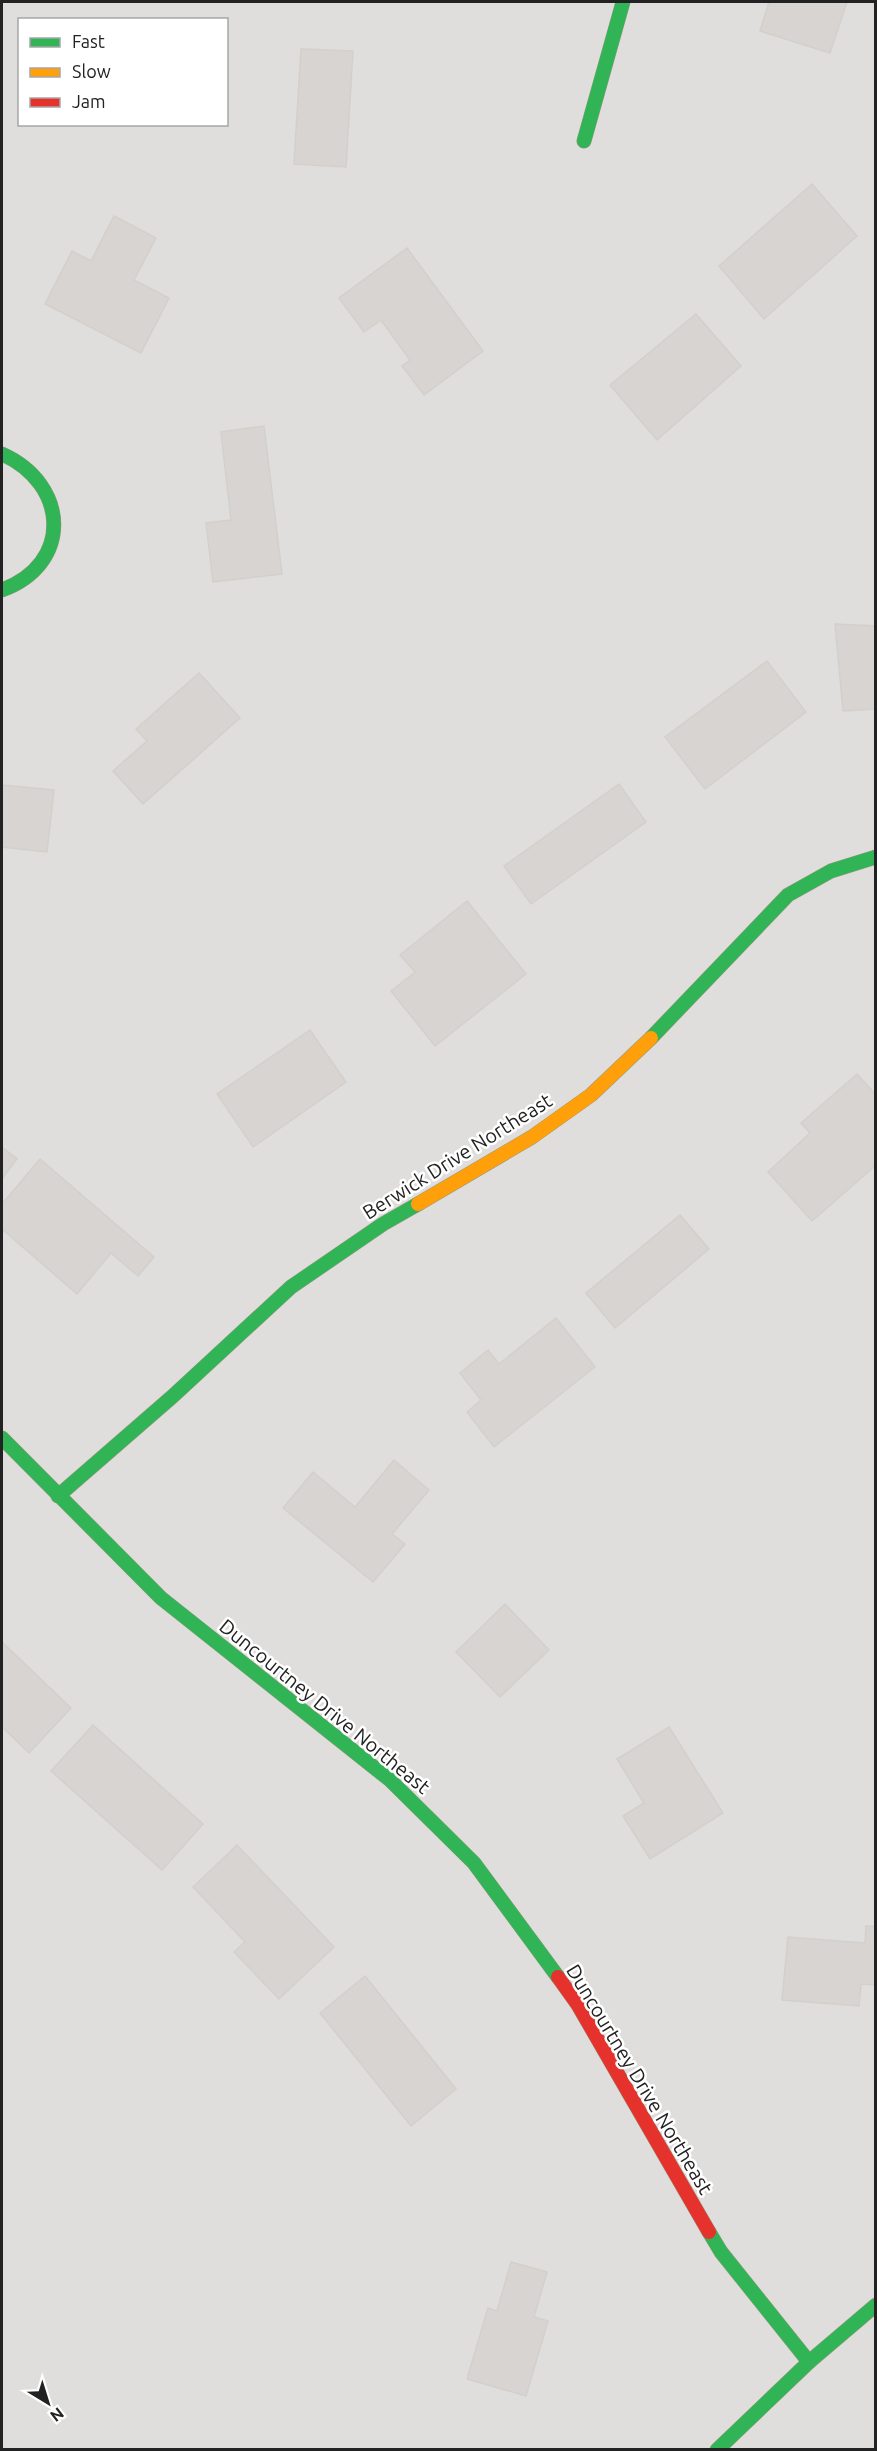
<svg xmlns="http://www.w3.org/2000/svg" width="877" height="2451" font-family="Ubuntu,sans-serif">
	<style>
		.residential { fill: #dfdedc; fill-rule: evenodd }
		.building { fill: #d7d4d2; stroke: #d3d0cc; stroke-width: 1.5 }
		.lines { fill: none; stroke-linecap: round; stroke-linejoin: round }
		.fast-casing { stroke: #999a82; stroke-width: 15 }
		.slow-casing { stroke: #999a82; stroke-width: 15 }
		.jam-casing { stroke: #999a82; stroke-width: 15 }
		.fast { stroke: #30b455; stroke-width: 14 }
		.slow { stroke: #ff9f0a; stroke-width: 14 }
		.jam { stroke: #e5322d; stroke-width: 14 }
		.labels { text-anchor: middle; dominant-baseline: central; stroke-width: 5; stroke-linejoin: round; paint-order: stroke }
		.street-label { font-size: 20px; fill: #222; stroke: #fff }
	</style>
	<rect width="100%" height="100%" fill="#f0eeeb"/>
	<path class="residential" d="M 2,2 L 875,2 L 875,2449 L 2,2449 ZM 20,20 L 226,20 L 226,124 L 20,124 Z"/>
	<g class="building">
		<polygon points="769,2 847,2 830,53 760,31"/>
		<polygon points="301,49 353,51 346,167 294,164"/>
		<polygon points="812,184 857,236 764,319 719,266"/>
		<polygon points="114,216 156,238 134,280 169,298 141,353 45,304 72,251 91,261"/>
		<polygon points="407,248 483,351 424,395 402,366 410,360 381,320 364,332 339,298"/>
		<polygon points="696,314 741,366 657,440 610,385"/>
		<polygon points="264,426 282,574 213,582 206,523 231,520 221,432"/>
		<polygon points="835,624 876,626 876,709 843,711"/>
		<polygon points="767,661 806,712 705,789 665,737"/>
		<polygon points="199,673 240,718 143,804 113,771 147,741 136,729"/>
		<polygon points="619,784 646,822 531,904 504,866"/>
		<polygon points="2,785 54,790 47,852 2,847"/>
		<polygon points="467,901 526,974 435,1046 391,991 415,972 400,955"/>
		<polygon points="310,1030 346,1082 253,1147 217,1094"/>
		<polygon points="857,1074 876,1095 876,1165 812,1221 768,1172 810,1133 801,1123"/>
		<polygon points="2,1147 17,1159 2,1179"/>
		<polygon points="40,1159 154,1257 138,1276 111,1253 77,1294 2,1229 2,1204"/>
		<polygon points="680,1215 709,1249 615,1328 586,1293"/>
		<polygon points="556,1318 595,1367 494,1447 467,1412 481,1400 460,1373 488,1350 499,1364"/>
		<polygon points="394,1460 429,1490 392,1534 405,1544 373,1582 283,1508 313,1472 355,1507"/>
		<polygon points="505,1604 549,1650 500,1697 456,1652"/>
		<polygon points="2,1642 71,1708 29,1753 2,1727"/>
		<polygon points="93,1725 203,1824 162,1870 51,1771"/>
		<polygon points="669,1727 723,1813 650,1859 623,1816 644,1803 617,1759"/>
		<polygon points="237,1845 334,1947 279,1999 234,1952 245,1942 193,1887"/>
		<polygon points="866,1926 876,1926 876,1985 861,1984 859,2006 782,2000 788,1937 865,1943"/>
		<polygon points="365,1976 456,2089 411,2126 320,2013"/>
		<polygon points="511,2262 547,2272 534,2317 548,2321 526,2396 467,2379 488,2308 497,2311"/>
	</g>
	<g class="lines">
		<g class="fast-casing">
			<g id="fast">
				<polyline points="584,141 623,2"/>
				<path d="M 2,454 C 69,484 73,564 2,590"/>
				<polyline points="651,1038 788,895 831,871 876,857"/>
				<polyline points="2,1438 161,1598 390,1780 474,1863 558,1977"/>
				<polyline points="58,1496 173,1396 291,1287 383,1224 418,1204"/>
				<polyline points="709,2232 721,2252 809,2362"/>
				<polyline points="717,2450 809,2362 876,2305"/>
			</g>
		</g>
		<g class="slow-casing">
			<polyline id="slow" points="418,1204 532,1137 591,1095 651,1038"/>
		</g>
		<g class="jam-casing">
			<polyline id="jam" points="558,1977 578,2005 709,2232"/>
		</g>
		<use href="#fast" class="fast"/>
		<use href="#slow" class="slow"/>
		<use href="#jam" class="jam"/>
	</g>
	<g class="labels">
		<g class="street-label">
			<text transform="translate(457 1156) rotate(-32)">Berwick Drive Northeast</text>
			<text transform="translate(325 1706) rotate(39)">Duncourtney Drive Northeast</text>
			<text transform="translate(640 2079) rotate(59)">Duncourtney Drive Northeast</text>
		</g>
	</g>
	<rect width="877" height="2451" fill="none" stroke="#222222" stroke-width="6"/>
	<rect x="18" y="18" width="210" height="108" fill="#ffffff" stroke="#a7a7a7" stroke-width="1.5"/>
	<rect x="30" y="38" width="30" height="9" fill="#30b455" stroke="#a7a7a7" stroke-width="1.5"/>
	<text x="72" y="48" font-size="18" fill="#222222">Fast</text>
	<rect x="30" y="68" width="30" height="9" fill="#ff9f0a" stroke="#a7a7a7" stroke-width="1.5"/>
	<text x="72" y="78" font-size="18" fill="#222222">Slow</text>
	<rect x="30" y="98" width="30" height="9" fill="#e5322d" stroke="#a7a7a7" stroke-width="1.5"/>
	<text x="72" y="108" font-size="18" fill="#222222">Jam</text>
	<g transform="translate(48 2403) rotate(142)" stroke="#ffffff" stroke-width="4.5" paint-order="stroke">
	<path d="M0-4.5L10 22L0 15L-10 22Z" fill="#222222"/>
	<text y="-9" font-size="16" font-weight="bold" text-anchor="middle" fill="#222222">N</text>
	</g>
</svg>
